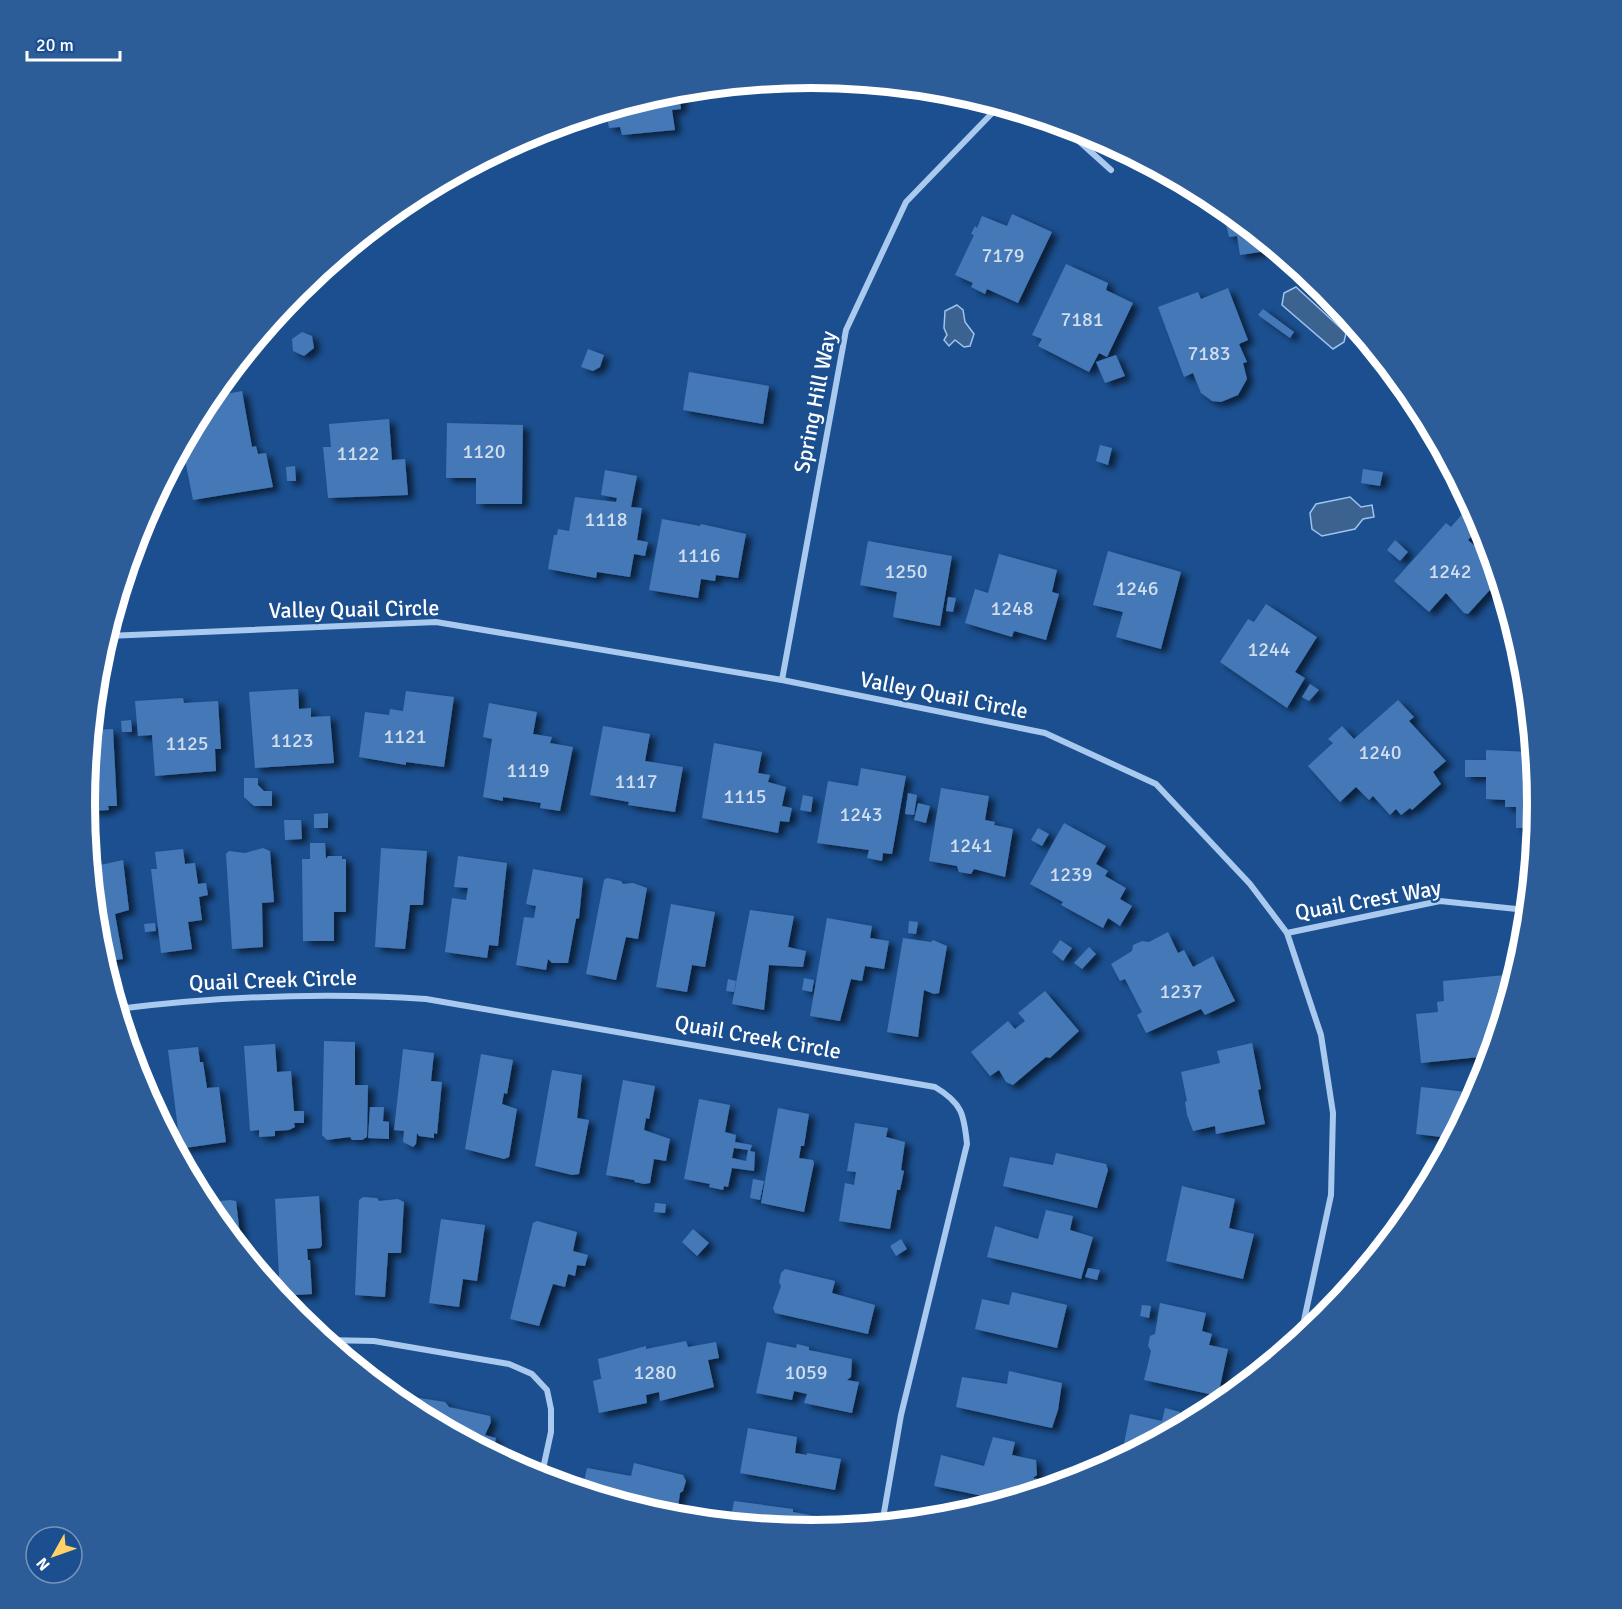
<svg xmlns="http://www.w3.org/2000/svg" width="1622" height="1609" font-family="Signika,sans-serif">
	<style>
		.water { fill: #3c6290; stroke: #9cc4f0; stroke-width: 1.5 }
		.building { fill: #4478b7; fill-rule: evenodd; filter: url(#shadow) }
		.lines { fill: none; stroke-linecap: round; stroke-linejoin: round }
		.minor { stroke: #a9c9ee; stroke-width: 6 }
		.labels { text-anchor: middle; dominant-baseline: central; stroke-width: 4.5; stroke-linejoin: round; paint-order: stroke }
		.number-label { font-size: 20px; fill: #d0dded }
		.street-label { font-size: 22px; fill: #fff; stroke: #1b4f8f }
		.rim { fill: none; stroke: #fff; stroke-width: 8 }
	</style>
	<defs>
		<filter id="shadow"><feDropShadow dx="6" dy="4" stdDeviation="3" flood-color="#0009"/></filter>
	</defs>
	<rect width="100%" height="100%" fill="#1b4f8f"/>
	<g class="water">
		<polygon points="1296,287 1346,333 1344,342 1333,349 1282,305 1284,293"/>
		<polygon points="957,305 963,310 965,322 974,334 970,346 964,347 955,340 949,346 944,340 947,335 944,328 945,311"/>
		<polygon points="1350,497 1361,507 1372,505 1374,517 1363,519 1355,529 1322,536 1312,529 1310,513 1316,504"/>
	</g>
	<g class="building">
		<polygon points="679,91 684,99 680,100 681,109 672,110 675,130 622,135 620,127 609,128 606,111"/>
		<polygon points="1222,206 1274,250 1240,255 1237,236 1229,237"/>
		<polygon points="1012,214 1052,232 1018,303 987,289 985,294 971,287 973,283 955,275 974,235 971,234 975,226 977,228 982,216 1007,226"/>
		<polygon points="1066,264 1108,283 1106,290 1133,303 1107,357 1099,353 1089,372 1038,346 1042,339 1032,335"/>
		<polygon points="1228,288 1248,340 1239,344 1247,362 1243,363 1247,379 1238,395 1221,402 1212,401 1201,393 1193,373 1184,377 1158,307 1198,292 1201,299"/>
		<polygon points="1263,309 1294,332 1290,338 1258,315"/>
		<polygon points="302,332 312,336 314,348 304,356 293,351 292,339"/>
		<polygon points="588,349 604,355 600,367 593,371 581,367"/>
		<polygon points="1116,355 1125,376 1105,383 1096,362"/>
		<polygon points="689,372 769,386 763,424 683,410"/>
		<polygon points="242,391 252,447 256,446 258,454 266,453 273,487 193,500 183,450 190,448 188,436 210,397"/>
		<polygon points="389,419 392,460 405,459 408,495 328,498 323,447 331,447 329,424"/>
		<polygon points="447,423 523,425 522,504 476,504 476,478 446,478"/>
		<polygon points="1100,445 1112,448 1108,465 1096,461"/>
		<polygon points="295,466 296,481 287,481 286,467"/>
		<polygon points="1363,469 1383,472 1380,486 1361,483"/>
		<polygon points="605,470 637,476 631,507 642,508 637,540 648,542 645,556 634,554 630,577 597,572 596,578 548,569 554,535 557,535 558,529 569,531 575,497 616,502 617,498 601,495"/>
		<polygon points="1464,512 1480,527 1468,540 1493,562 1499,580 1468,614 1464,613 1446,593 1429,612 1394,581 1446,523 1451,527"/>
		<polygon points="662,519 700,526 701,524 746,534 738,578 716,575 715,581 701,579 698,598 649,590"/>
		<polygon points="1395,540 1408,552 1400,561 1387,550"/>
		<polygon points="868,541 952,556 940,626 893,617 897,592 860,585"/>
		<polygon points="1108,551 1181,572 1161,649 1116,637 1123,612 1093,605"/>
		<polygon points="999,554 1057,570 1052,592 1059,594 1046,640 1014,631 1012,637 965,623 975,589 988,593"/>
		<polygon points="948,597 956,598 953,612 946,611"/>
		<polygon points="1266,604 1317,637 1295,672 1305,678 1287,708 1220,662 1248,619 1254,622"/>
		<polygon points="1310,684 1319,690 1309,701 1302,697"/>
		<polygon points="298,689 299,709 311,708 311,717 330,716 334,763 255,768 249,692"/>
		<polygon points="406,691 454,697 444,767 406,762 406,765 359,757 365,712 389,715 390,709 403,711"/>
		<polygon points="183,698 184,703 218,701 221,749 215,749 216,771 155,776 152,735 138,736 135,701"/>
		<polygon points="1398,700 1414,717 1409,721 1446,761 1433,772 1441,784 1412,810 1410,808 1401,815 1396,809 1390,815 1373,796 1369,800 1356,787 1340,802 1308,766 1333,743 1328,739 1342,726 1354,739"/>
		<polygon points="489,703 537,712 533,734 552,737 550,743 573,747 560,811 540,808 541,803 503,797 503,801 483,797 492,739 483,737"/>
		<polygon points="131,720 132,732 122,732 121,721"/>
		<polygon points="603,726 650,734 645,761 683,767 675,812 628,805 629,802 590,795"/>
		<polygon points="113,729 117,806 108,806 109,810 91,811 91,807 85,808 85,804 92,730"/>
		<polygon points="714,743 762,752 758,773 770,775 768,782 786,787 782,806 792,808 789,822 780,821 778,833 702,818"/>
		<polygon points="1486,750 1532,752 1537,805 1535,828 1516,828 1516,807 1505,807 1505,800 1486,799 1486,777 1465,777 1465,760 1486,760"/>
		<polygon points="861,768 906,776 892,854 883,853 882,861 867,858 869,850 817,843 828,781 858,786"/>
		<polygon points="244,778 258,778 258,785 264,791 272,791 272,806 254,806 244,797"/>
		<polygon points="941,788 989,796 985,820 995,822 994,825 1013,829 1005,877 974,869 971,874 959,872 957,866 929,861"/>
		<polygon points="908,793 917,795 914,815 905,814"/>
		<polygon points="803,795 813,797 811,812 800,810"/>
		<polygon points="918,803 930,806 926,823 914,820"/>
		<polygon points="328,813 328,828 314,828 314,814"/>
		<polygon points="284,820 301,820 302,839 285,840"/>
		<polygon points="1064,823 1106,846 1096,864 1108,871 1105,876 1126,888 1120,899 1132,906 1120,926 1108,918 1103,928 1061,905 1063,902 1030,884"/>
		<polygon points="1038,828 1049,834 1042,846 1031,840"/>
		<polygon points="310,843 325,843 326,859 328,856 342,856 342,859 346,859 346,912 334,912 334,941 303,941 302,859 310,859"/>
		<polygon points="263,848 270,851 274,902 262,903 263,947 232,949 226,854 229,851 245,853"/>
		<polygon points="381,848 427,851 423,905 410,905 405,949 375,947"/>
		<polygon points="183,849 185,864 195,863 198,884 206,883 208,895 199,897 202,920 188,922 192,949 161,953 151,869 157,869 155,852"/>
		<polygon points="458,856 507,863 498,946 489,945 487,958 445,952 452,898 466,900 468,888 454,887"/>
		<polygon points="123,860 129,910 115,914 123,959 103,962 98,946 91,867"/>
		<polygon points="533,869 583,878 579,918 576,919 568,963 552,963 548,959 546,970 516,965 524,917 534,918 536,906 526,904"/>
		<polygon points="607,878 621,881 623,884 633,883 647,888 638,939 626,937 616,980 586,974 604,880"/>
		<polygon points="671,904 715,912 705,967 692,965 687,992 656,987"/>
		<polygon points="750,910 794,916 788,947 806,951 803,967 769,965 764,1010 732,1004"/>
		<polygon points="827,918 872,926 870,938 889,941 884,969 865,966 862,981 851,979 840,1021 810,1016"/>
		<polygon points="909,921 918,922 916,934 908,933"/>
		<polygon points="155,923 156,931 145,932 144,924"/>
		<polygon points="1168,932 1178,953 1184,950 1193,967 1213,956 1235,1001 1205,1015 1201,1009 1146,1033 1137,1015 1142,1012 1125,979 1120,981 1111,964 1132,951 1133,945 1142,941 1149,942"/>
		<polygon points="903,938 931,942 933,940 947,946 939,993 934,994 924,990 918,1037 887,1032"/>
		<polygon points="1060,940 1072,948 1063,961 1052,952"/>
		<polygon points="1089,947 1096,954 1082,969 1074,963"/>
		<polygon points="1505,975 1508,998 1490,1056 1421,1063 1416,1014 1438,1012 1437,1002 1444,1001 1443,981"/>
		<polygon points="804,978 814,980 812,992 802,990"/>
		<polygon points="728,979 736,981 734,992 726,991"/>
		<polygon points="1045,991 1079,1031 1050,1058 1046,1057 1013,1085 1006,1082 999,1070 990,1076 971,1052 1008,1021 1015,1029 1025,1021 1018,1013"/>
		<polygon points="324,1041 355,1042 355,1085 368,1085 367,1137 362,1140 352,1140 350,1137 327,1140 322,1135"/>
		<polygon points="1252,1043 1261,1089 1258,1090 1265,1124 1216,1134 1215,1126 1193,1131 1187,1115 1185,1102 1187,1101 1181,1072 1220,1063 1217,1051"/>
		<polygon points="275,1044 277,1072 291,1071 294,1111 304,1111 304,1123 294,1123 295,1127 289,1130 275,1131 275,1136 259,1137 259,1130 250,1131 244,1046"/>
		<polygon points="198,1047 200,1062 203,1062 207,1088 219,1087 226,1142 185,1148 180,1145 168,1050"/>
		<polygon points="403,1049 434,1053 431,1081 442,1082 437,1134 434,1133 434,1138 419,1136 417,1133 416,1144 413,1147 403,1142 404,1131 394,1130"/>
		<polygon points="481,1054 513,1060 507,1094 504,1093 502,1104 517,1109 509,1157 504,1159 465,1149"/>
		<polygon points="552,1070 582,1075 577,1118 589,1120 579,1174 572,1175 535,1166"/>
		<polygon points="623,1080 655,1086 649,1119 646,1118 644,1130 670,1139 666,1161 654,1159 650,1183 644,1184 635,1182 634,1180 606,1175"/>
		<polygon points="1421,1087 1476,1093 1438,1165 1441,1137 1416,1134"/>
		<path d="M 699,1099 L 730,1105 L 725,1132 L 736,1135 L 735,1142 L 752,1145 L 750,1151 L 755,1152 L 754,1171 L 732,1168 L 728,1187 L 724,1186 L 723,1190 L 709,1187 L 710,1184 L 684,1179 ZM 734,1148 L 748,1150 L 746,1161 L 732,1158 Z"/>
		<polygon points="370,1107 384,1107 383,1121 389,1122 389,1139 368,1138"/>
		<polygon points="778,1108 809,1114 804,1146 801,1146 799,1158 813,1160 814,1163 804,1212 761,1203"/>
		<polygon points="855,1123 888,1128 886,1137 905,1142 901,1170 904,1171 900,1190 897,1190 890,1229 839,1221 845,1183 854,1185 856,1172 847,1171"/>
		<polygon points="1056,1153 1106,1164 1108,1170 1097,1208 1003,1186 1010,1157 1053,1165"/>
		<polygon points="753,1179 764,1181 760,1200 750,1198"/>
		<polygon points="1182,1186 1235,1199 1229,1228 1254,1234 1243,1279 1166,1261"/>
		<polygon points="319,1196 322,1245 320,1248 307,1249 308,1260 310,1260 312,1294 280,1296 275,1199"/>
		<polygon points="363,1197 377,1198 379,1201 398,1199 404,1202 401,1253 388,1253 385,1297 355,1295 359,1200"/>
		<polygon points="230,1200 236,1201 242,1251 204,1203 219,1204 220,1201"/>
		<polygon points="655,1203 666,1204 665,1213 654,1212"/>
		<polygon points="1046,1210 1073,1216 1070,1230 1093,1237 1081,1279 987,1257 995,1226 1038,1239"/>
		<polygon points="441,1219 485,1225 477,1281 463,1279 459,1307 429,1303"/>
		<polygon points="537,1221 577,1232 573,1251 588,1255 585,1266 577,1265 575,1276 568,1274 565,1287 553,1284 539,1326 510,1319 533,1223"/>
		<polygon points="693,1229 709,1243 697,1256 682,1242"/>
		<polygon points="901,1239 907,1249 896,1256 890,1246"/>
		<polygon points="1088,1268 1100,1270 1097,1280 1085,1277"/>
		<polygon points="785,1269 835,1281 832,1293 875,1305 868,1334 775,1313 773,1308 781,1286 779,1282 781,1273"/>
		<polygon points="1012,1292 1067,1305 1057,1348 975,1329 982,1299 1009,1305"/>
		<polygon points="1160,1303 1206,1313 1202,1331 1212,1334 1209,1345 1228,1349 1218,1396 1144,1380 1151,1351 1148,1346 1150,1336 1155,1334"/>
		<polygon points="1142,1305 1151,1306 1149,1318 1140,1316"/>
		<polygon points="686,1341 688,1347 716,1342 719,1358 708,1360 714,1387 660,1401 659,1392 646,1395 647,1403 599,1413 593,1381 603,1378 601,1378 598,1359 646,1346 646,1349"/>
		<polygon points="767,1342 796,1348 797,1344 809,1347 809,1350 852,1359 851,1377 847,1380 859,1382 852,1413 804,1403 807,1394 794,1391 792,1400 756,1393"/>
		<polygon points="1009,1371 1062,1383 1058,1410 1052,1428 956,1407 962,1377 1007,1384"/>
		<polygon points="400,1395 445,1402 449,1407 490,1416 491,1422 485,1435 496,1438 493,1454 407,1408 399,1402"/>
		<polygon points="1165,1408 1180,1412 1176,1425 1182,1426 1121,1458 1130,1414 1162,1421"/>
		<polygon points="748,1428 797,1437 795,1453 807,1455 807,1453 841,1459 835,1490 740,1473"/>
		<polygon points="993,1437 1015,1442 1012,1455 1036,1460 1037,1475 1033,1478 1043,1480 1041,1490 1007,1501 934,1486 941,1455 984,1466"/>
		<polygon points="634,1463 683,1475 686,1481 683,1491 680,1493 677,1515 669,1517 582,1491 587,1468 631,1476"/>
		<polygon points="734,1501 793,1509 793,1512 822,1517 820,1530 730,1523"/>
	</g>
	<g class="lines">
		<g class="minor">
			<polyline points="1061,125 1111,170"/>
			<polyline points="107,636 436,622 782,680 1045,733 1156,784 1250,884 1287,933 1321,1035 1333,1113 1331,1195 1300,1339"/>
			<polyline points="782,680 846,330 906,202 999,106"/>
			<polyline points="1287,933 1440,901 1527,910"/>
			<path d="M 117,1009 C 223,996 321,992 426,999 L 935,1087 C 962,1103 964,1114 967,1144 L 901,1415 L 882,1524"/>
			<polyline points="324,1340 374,1341 509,1364 532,1374 547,1390 551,1409 551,1432 541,1478"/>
		</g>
	</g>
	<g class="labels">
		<g class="number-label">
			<text x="1003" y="255">7179</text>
			<text x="1082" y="319">7181</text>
			<text x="1209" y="353">7183</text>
			<text x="484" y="451">1120</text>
			<text x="358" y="453">1122</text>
			<text x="606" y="519">1118</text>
			<text x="699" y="555">1116</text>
			<text x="906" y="571">1250</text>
			<text x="1450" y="571">1242</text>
			<text x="1137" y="588">1246</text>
			<text x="1012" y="608">1248</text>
			<text x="1269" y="649">1244</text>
			<text x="405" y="736">1121</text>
			<text x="292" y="740">1123</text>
			<text x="187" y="743">1125</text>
			<text x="1380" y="752">1240</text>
			<text x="528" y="770">1119</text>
			<text x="636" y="781">1117</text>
			<text x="745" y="796">1115</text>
			<text x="861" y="814">1243</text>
			<text x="971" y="845">1241</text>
			<text x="1071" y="874">1239</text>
			<text x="1181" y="991">1237</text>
			<text x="655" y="1372">1280</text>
			<text x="806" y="1372">1059</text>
		</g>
		<g class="street-label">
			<text transform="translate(815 402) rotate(-79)">Spring Hill Way</text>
			<text transform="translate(354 609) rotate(-1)">Valley Quail Circle</text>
			<text transform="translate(944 695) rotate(11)">Valley Quail Circle</text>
			<text transform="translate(1368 900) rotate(-10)">Quail Crest Way</text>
			<text transform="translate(273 980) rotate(-2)">Quail Creek Circle</text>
			<text transform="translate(758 1037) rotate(10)">Quail Creek Circle</text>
		</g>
	</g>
	<path d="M0 0H1622V1609H0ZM95 804a716 716 0 1 1 1432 0a716 716 0 1 1-1432 0Z" fill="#2d5d98" fill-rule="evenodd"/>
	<path class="rim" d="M95 804a716 716 0 1 1 1432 0a716 716 0 1 1-1432 0Z"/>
	<g transform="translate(54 1555) rotate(230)"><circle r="28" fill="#1b4f8f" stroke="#7695bc" stroke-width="1.5"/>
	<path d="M0-4.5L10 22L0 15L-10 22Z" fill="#ffd166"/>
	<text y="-9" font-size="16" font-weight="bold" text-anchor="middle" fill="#ffffff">N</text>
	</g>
	<path d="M27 51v9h93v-9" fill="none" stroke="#ffffff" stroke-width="3"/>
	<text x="36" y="51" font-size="18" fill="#ffffff" stroke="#1b4f8f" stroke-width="4.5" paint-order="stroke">20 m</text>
</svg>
